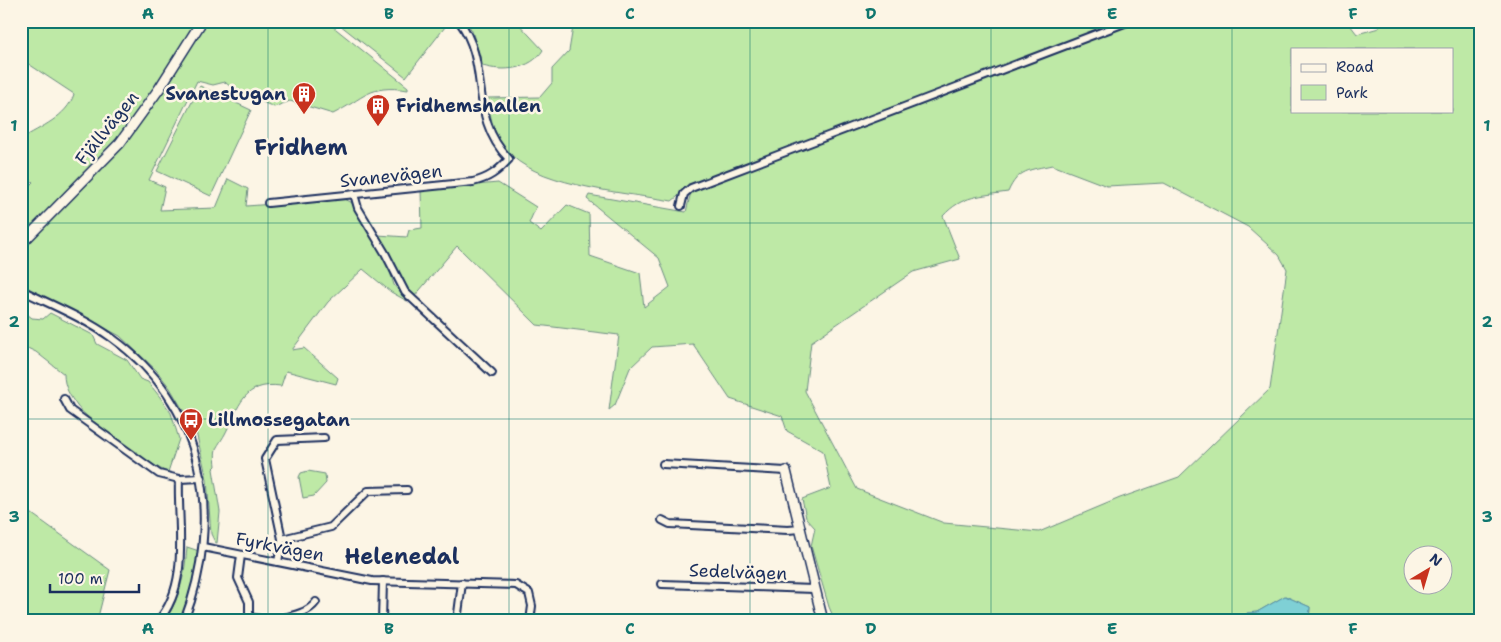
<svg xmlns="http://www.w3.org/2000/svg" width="1501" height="642" font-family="'Shantell Sans',sans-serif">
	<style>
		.green { fill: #bee9a6; stroke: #6c8c82; fill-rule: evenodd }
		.water { fill: #7fd0d5; stroke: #5790a5 }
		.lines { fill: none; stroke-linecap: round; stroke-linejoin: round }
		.street-casing { stroke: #1b2f5e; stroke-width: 10 }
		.secondary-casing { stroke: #1b2f5e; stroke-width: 12 }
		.street { stroke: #fcf5e5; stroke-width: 6 }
		.secondary { stroke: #fcf5e5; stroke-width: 9 }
		.grid { fill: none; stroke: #0f766e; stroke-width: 1; stroke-opacity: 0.55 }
		.labels { text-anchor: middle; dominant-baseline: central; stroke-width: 5; stroke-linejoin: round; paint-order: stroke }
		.poi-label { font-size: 18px; font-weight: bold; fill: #1b2f5e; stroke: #fcf5e5; text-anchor: start }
		.street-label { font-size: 18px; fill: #1b2f5e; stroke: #fcf5e5 }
		.district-label { font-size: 22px; font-weight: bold; fill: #1b2f5e; stroke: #fcf5e5 }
		.neatline { fill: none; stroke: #0f766e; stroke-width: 2 }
		.grid-label { font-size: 16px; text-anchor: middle; font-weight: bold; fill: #0f766e }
	</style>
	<rect width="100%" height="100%" fill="#fcf5e5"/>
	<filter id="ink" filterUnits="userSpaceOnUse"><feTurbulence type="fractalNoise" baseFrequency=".02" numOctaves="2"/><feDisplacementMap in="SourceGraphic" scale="10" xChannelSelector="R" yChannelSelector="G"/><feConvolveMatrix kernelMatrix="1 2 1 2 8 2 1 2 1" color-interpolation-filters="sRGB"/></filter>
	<g filter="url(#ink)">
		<g class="green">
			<path d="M 21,21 L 197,21 L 156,85 L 118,139 L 21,237 L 21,194 L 33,182 L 21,171 L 21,139 C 40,127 67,117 74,94 L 21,59 Z"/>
			<path d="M 206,21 L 326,21 L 408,87 L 408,90 C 368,84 365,98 333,114 L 290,101 L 274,107 L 234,90 L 225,82 L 213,85 L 197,81 L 149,180 L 165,187 L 160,210 L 216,208 L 228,179 L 248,189 L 246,206 L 344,199 L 351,202 L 355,208 L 359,205 L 378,235 L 407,237 L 409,230 L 422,228 L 421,190 L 498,183 L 536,207 L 529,223 L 541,232 L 567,205 L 589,214 L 590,256 L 640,273 L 644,307 L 670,287 L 659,258 L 587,199 L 589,195 L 686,212 L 691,192 L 1141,21 L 1347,21 L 1357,34 L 1379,28 L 1379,21 L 1480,21 L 1480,621 L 1309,621 L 1310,607 L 1285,596 L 1257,612 L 1247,613 L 1243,621 L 835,621 L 829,607 L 811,546 L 815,528 L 806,518 L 802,499 L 831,488 L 823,451 L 787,431 L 782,416 L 730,399 L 693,344 L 652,347 L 630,368 L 615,405 L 609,410 L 619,335 L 537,325 L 457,246 L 414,297 L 390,272 L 394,285 L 407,301 L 391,292 L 363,269 L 328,302 L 292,350 L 304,348 L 338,378 L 336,384 L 286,371 L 281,386 C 243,381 239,407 225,434 C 216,450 214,446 216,466 L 213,469 L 220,512 L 217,543 L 215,542 L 211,534 L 207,479 L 196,432 L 170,388 L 156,370 L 120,336 L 21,284 L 21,248 L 123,145 ZM 1292,49 L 1452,49 L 1452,111 L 1292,111 ZM 1052,165 L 1107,186 L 1164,183 L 1248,227 L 1279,255 L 1287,269 L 1270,389 L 1179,477 L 1120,498 L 1039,532 L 944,523 L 857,489 L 805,391 L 811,342 L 913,272 L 960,259 L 943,216 C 962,195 981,196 1008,192 C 1018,169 1030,170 1052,165 ZM 1414,554 L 1444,554 L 1444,584 L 1414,584 Z"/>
			<polygon points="335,21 438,21 445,27 406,77"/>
			<path d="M 466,21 L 516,21 L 543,50 C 531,70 502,72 483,66 L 472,31 Z"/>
			<path d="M 574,21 L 1123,21 L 886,110 L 682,193 L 672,201 C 628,193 545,187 512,156 C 495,141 490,119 488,98 L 540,97 L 552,83 L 552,69 L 569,51 Z"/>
			<polygon points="200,86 251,110 211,196 157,171"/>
			<path d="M 21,299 L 24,301 L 23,311 L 32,318 L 43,319 L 50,313 L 93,335 L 97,344 L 127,360 L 140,379 L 148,382 L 160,397 L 171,413 L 179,439 L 168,472 C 156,470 84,417 77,406 C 70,396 64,387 64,374 L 36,352 L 21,345 Z"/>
			<polygon points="308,471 325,474 326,483 314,496 303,498 299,477 301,473"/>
			<polygon points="21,506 110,570 97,621 21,621"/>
			<path d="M 187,547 L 199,551 L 189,602 L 181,621 L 165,621 C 180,598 185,574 187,547 Z"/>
		</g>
		<polygon class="water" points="1285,596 1310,607 1309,621 1243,621 1247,613 1257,612"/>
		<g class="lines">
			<g class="street-casing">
				<g id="street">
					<polyline points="354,194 358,208 385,253 405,292 492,373"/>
					<path d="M 268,203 L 473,182 C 489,178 497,172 509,159 C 467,116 492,65 459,21"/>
					<polyline points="681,206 684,194 691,188 1130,21"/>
					<path d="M 21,290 C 52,305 84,318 112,338 C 205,405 224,518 184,621"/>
					<polyline points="64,399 70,410 159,474 179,479 201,478"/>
					<polyline points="663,464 786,471"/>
					<polyline points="662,520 670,524 788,530 800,529"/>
					<polyline points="282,539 331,527 368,491 407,490"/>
					<polyline points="203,547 372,581 516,585 529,593 532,606 530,621"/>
					<polyline points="241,555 238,578 249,602 249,621"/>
					<polyline points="278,562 282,539 265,459 277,440 324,438"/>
					<polyline points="662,584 814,589"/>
					<polyline points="249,617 270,621"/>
					<path d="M 158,621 C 191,583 177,524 179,479"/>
					<path d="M 271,621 C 285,617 307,615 316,602"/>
					<polyline points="382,621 383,581"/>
					<polyline points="457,621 462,583"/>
				</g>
			</g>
			<g class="secondary-casing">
				<g id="secondary">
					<polyline points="21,244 120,143 159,89 202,21"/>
					<polyline points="786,471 823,621"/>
				</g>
			</g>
			<use href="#street" class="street"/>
			<use href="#secondary" class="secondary"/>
		</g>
	</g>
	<path class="grid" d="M 268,21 L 268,621M 509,21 L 509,621M 750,21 L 750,621M 991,21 L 991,621M 1232,21 L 1232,621M 21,223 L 1480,223M 21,419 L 1480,419"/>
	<defs>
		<g id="building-pin" transform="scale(1.25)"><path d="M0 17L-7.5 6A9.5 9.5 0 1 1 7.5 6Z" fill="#c8321e" stroke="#fcf5e5"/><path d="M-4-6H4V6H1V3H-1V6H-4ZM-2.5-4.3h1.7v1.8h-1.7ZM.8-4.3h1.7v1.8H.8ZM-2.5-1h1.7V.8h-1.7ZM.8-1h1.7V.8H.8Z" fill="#fff"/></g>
		<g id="bus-pin" transform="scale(1.25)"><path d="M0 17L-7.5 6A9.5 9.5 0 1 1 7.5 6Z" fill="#c8321e" stroke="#fcf5e5"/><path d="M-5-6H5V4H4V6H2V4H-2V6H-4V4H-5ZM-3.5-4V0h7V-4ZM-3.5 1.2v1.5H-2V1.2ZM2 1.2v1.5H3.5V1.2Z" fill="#fff"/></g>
	</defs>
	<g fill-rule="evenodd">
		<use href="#building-pin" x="304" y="94"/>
		<use href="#building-pin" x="378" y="106"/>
		<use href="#bus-pin" x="191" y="420"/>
	</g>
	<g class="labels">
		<g class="poi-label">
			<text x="286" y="94" text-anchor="end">Svanestugan</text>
			<text x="396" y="106">Fridhemshallen</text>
			<text x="208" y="420">Lillmossegatan</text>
		</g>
		<g class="street-label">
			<text transform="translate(107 128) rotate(-51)">Fjällvägen</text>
			<text transform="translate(391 176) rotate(-6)">Svanevägen</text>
			<text transform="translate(280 547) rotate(11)">Fyrkvägen</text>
			<text transform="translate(738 572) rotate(2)">Sedelvägen</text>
		</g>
		<g class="district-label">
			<text x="301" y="147">Fridhem</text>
			<text x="402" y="556">Helenedal</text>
		</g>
	</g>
	<rect width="1501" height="642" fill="none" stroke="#fcf5e5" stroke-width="55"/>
	<rect x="1291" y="48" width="162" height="65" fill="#fcf5e5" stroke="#a2a6af"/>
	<rect x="1301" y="64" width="25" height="8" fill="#fcf5e5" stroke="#a2a6af"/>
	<text x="1336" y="72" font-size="15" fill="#1b2f5e">Road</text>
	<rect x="1301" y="85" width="25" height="15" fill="#bee9a6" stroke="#a2a6af"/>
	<text x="1336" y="98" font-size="15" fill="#1b2f5e">Park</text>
	<g transform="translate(1428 570) rotate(38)"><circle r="24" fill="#fcf5e5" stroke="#a2a6af"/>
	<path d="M0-4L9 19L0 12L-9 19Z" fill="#c8321e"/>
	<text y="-8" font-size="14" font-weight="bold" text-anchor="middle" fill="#1b2f5e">N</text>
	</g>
	<path d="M50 584v8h89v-8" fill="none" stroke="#1b2f5e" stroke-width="2.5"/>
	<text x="58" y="584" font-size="15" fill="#1b2f5e" stroke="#fcf5e5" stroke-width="4" paint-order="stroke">100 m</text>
	<rect x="28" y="28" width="1446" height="586" class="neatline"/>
	<g class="grid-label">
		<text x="148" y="19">A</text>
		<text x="389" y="19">B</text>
		<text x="630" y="19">C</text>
		<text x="871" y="19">D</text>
		<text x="1112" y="19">E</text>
		<text x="1353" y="19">F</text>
		<text x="14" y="131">1</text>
		<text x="1487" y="131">1</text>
		<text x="14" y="327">2</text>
		<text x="1487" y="327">2</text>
		<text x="14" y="522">3</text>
		<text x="1487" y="522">3</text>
		<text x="148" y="634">A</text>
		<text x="389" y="634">B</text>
		<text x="630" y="634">C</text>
		<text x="871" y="634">D</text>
		<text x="1112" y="634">E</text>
		<text x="1353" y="634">F</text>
	</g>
</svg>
